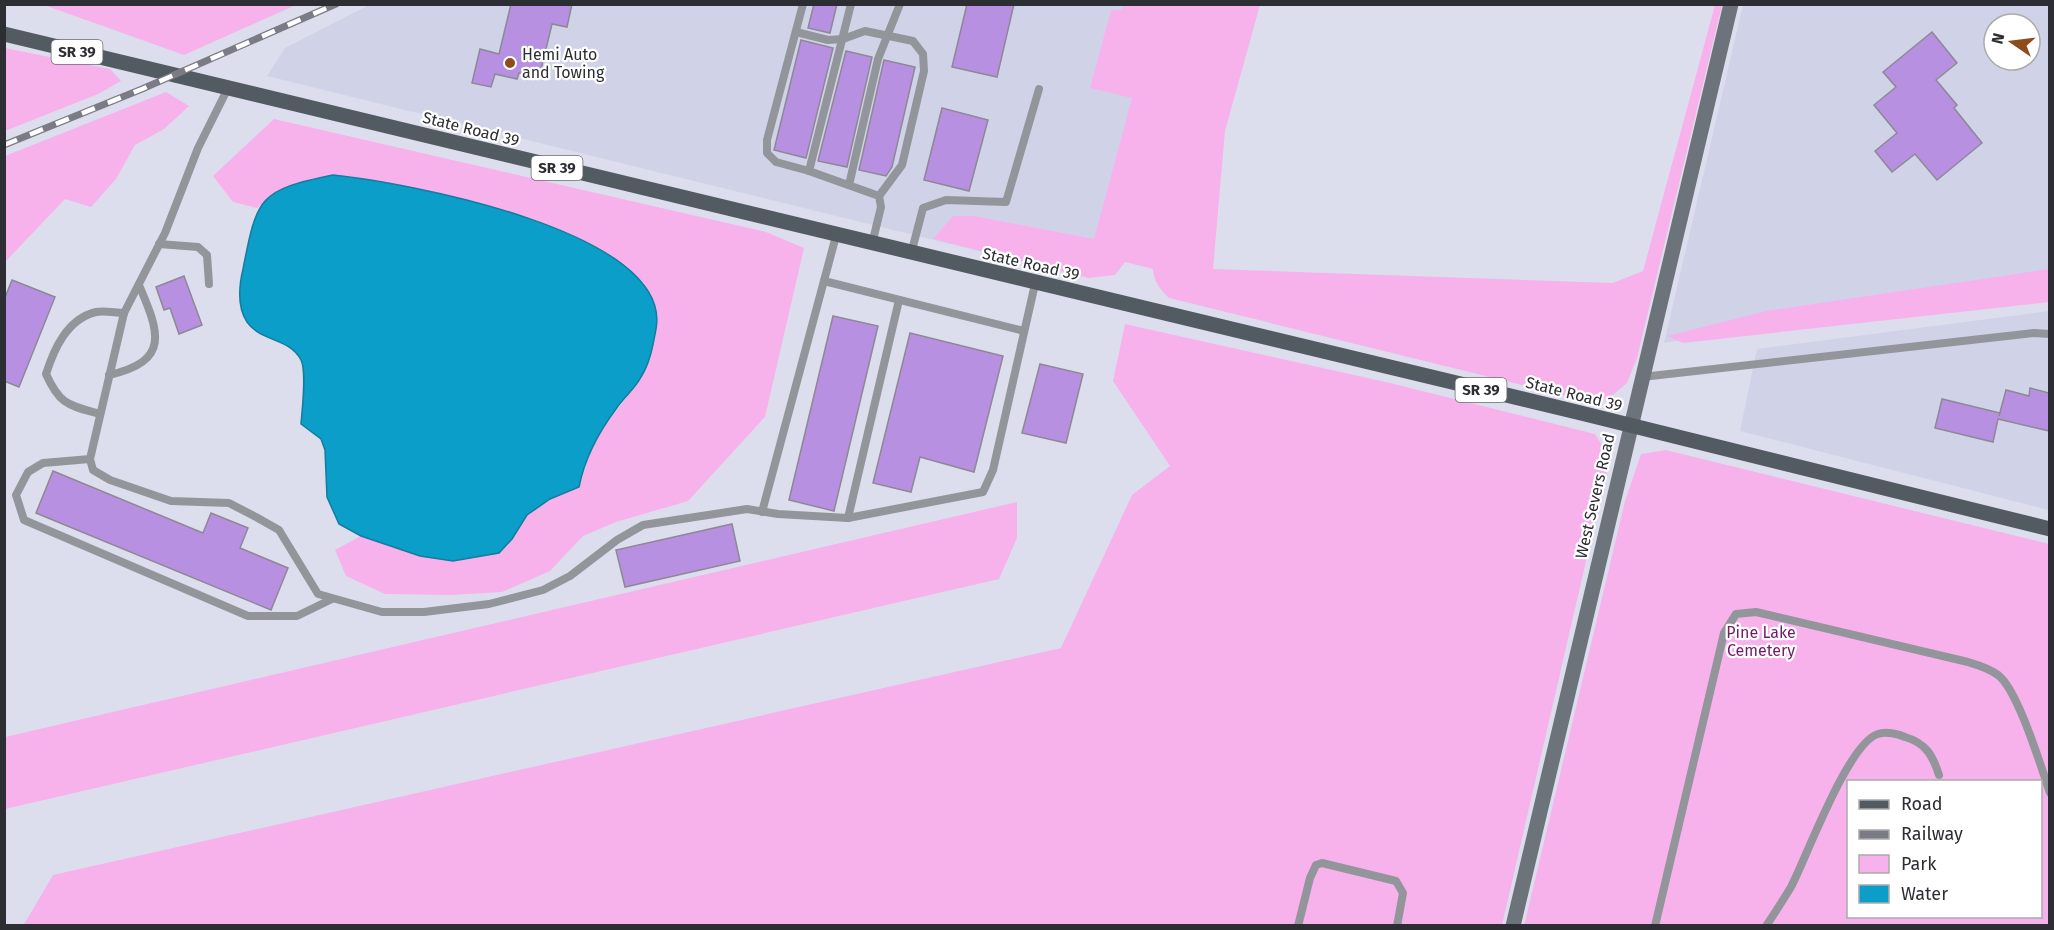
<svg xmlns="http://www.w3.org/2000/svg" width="2054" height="930" font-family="'Fira Sans',sans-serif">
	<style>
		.built { fill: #d0d3e8; fill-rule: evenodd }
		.green { fill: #f7b2ec; fill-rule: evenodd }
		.water { fill: #0a9ec9; stroke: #147c9c; stroke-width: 1.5 }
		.building { fill: #b890e2; stroke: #8e8895; stroke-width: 1.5 }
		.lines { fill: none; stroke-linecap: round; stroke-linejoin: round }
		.lane { stroke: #92969b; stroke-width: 8 }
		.secondary { stroke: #6d737a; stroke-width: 15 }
		.primary { stroke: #525a62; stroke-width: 15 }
		.rail-casing { stroke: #7a7b85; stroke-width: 7 }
		.rail { stroke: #fff; stroke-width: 4.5; stroke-dasharray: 14; stroke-linecap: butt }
		.poi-dot { fill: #8e4b1c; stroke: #fff; stroke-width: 2 }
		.labels { text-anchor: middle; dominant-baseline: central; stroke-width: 4.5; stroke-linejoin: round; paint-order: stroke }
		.shield { fill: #fff; stroke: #6c6d70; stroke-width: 1.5 }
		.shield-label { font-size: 15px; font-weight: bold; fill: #2d2e33 }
		.poi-label { font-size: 16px; fill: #2d2e33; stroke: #fff; text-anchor: start }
		.street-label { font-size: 16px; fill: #2d2e33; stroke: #fff }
		.park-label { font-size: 16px; fill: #731a6b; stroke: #fff }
	</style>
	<rect width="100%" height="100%" fill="#dcdeed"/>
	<g class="built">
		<polygon points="369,5 1163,5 1089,278 267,76 285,48"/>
		<path d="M 1743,5 L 2049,5 L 2049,284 L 1664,343 ZM 1994,24 L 2030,24 L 2030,60 L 1994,60 Z"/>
		<polygon points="2049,311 2049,510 1740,431 1757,349"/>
	</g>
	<g class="green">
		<path d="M 1125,4 L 1260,5 L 1225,131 L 1213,269 L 1613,283 L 1643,271 L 1715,5 L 1722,5 L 1637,358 L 1627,383 L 1608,399 L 1575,398 L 1169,298 C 1161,291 1153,280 1153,269 L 1125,262 L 1115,275 L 1089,278 L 933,239 L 953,216 L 974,216 L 1094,239 L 1132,98 L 1090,88 L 1111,10 L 1121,10 Z"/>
		<polygon points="44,5 296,5 184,55"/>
		<polygon points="5,48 110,69 121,81 98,94 5,131"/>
		<polygon points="166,92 189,106 164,129 135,145 116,179 91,207 65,199 5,262 5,156"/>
		<path d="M 274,119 L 766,232 L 804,248 L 765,417 L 688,501 L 616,522 L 583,536 L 550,571 L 502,592 L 452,595 L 385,594 L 346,576 L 335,550 L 361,536 C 385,543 482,564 500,552 C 513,543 517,526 527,515 C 540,501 562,494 579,487 L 595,439 L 641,378 L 650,357 L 657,326 L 645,284 L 612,256 L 564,231 L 275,193 L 257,208 L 233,202 L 213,176 Z"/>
		<polygon points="2049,269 2049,302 1683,343 1667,336 1766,311"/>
		<polygon points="1125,324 1390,383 1595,434 1602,445 1607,470 1502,925 23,926 53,875 1061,648 1132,495 1170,466 1113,381"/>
		<path d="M 1666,450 L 2049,544 L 2049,925 L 1524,926 L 1625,501 L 1641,454 ZM 1848,782 L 2040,782 L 2040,916 L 1848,916 Z"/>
		<polygon points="1017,502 1017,538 999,579 5,809 5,737"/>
	</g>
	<path class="water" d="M 333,175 C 402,182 674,231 656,329 C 653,345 650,363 641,377 C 635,389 623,398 616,409 C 598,433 585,457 579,487 L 550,499 L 527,515 L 512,539 L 499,553 L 453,561 L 420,556 L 361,536 L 339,524 L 327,497 L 325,450 L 321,439 L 301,424 C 302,410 307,372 301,360 C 290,338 261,342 247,322 C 237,307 239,286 243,269 C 257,197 259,190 333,175 Z"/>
	<g class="building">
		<polygon points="511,4 572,4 567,27 552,24 539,78 519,73 517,79 495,74 491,87 472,83 480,49 499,54"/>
		<polygon points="814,4 837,4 830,33 808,28"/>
		<polygon points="967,4 1014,4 997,77 952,67"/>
		<polygon points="1932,32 1957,63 1936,80 1957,105 1954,108 1982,143 1937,180 1915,154 1892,172 1875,151 1897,133 1874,105 1896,87 1883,72"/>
		<polygon points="801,40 833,48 806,158 774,150"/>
		<polygon points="846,51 872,57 847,167 818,161"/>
		<polygon points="884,60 915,67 892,167 886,176 859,170"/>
		<polygon points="942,108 988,120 969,191 924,180"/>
		<polygon points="184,276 202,325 179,334 170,308 164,310 156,287"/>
		<polygon points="12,280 55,297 19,387 4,381 4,300"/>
		<polygon points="833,316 878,326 834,511 789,500"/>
		<polygon points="910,333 1003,356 974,472 920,457 911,492 873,483"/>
		<polygon points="1040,364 1083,374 1066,443 1022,433"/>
		<polygon points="2030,388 2049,393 2049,431 1998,419 1993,442 1935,428 1942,399 2000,413 1999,416 2006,390 2029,396"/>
		<polygon points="53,471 203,533 211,513 248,528 240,548 288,568 271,610 36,513"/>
		<polygon points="732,524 740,561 625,587 616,550"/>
	</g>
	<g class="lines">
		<g class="lane">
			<polyline points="803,4 767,140 767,153 776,162 809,171"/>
			<polyline points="851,4 809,171 879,196 881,207 872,244"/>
			<polyline points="796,32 828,40 843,39 865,31 913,41 923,54 924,71 902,165 879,196"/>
			<polyline points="228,88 198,148 165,233 124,313 90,459 93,470 110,480 171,501 229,503 256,517 279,530 318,594 382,612 424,612 489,604 543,590 570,576 617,540 643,525 747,509 778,514 848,518 983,492 993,470 1035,284"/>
			<polyline points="849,185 878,59 900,4"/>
			<polyline points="159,244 198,247 207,255 209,284"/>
			<polyline points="911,254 923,208 946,200 1006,202 1039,89"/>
			<polyline points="824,281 1024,331"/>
			<path d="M 109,375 C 171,361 159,332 139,285"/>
			<polyline points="1642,377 2034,333 2050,334"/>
			<path d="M 100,414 C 68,405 60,405 46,374 C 54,349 67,319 96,312 C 104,310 116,313 124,313"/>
			<polyline points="90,459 43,463 28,472 16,495 24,520 248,616 297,616 332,599"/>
			<polyline points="762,512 836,236"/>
			<polyline points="848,518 899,300"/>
			<polyline points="1298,926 1310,878 1316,865 1322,863 1396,881 1403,893 1397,926"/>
			<path d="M 1655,926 L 1724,633 L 1736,614 L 1756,612 L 1968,662 C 1978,665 1989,668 1998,675 C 2018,690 2041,767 2050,793"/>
			<path d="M 1766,926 C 1775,913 1783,900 1791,887 C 1807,856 1848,743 1878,734 C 1886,731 1898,734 1905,737 C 1926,743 1933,756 1939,775"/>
		</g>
		<polyline class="secondary" points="1513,926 1731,4"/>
		<polyline class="primary" points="4,34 1585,414 2050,529"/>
		<g class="rail-casing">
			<polyline id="rail" points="4,145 142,89 336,4"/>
		</g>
		<use href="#rail" class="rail"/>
	</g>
	<circle class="poi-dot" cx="510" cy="63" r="6"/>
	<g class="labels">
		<g class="shield">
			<rect x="51.5" y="40" width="51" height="24" rx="4.5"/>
			<rect x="531.5" y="156" width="51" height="24" rx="4.5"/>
			<rect x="1455.5" y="378" width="51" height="24" rx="4.5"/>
		</g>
		<g class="shield-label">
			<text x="77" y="52">SR 39</text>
			<text x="557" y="168">SR 39</text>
			<text x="1481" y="390">SR 39</text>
		</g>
		<g class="poi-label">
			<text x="522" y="54">Hemi Auto<tspan x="522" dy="18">and Towing</tspan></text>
		</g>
		<g class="street-label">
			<text transform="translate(471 129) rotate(14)">State Road 39</text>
			<text transform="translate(1031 264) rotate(13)">State Road 39</text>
			<text transform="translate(1574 394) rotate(14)">State Road 39</text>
			<text transform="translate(1595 496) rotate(-77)">West Severs Road</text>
		</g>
		<g class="park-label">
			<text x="1761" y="632">Pine Lake<tspan x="1761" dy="18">Cemetery</tspan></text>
		</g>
	</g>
	<rect width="2054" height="930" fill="none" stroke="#2d2e33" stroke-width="12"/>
	<rect x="1847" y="780" width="195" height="138" fill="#ffffff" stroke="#ababad" stroke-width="1.5"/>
	<rect x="1859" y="800" width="30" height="9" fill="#525a62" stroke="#ababad" stroke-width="1.5"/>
	<text x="1901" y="810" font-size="18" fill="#2d2e33">Road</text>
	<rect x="1859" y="830" width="30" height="9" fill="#7a7b85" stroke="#ababad" stroke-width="1.5"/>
	<text x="1901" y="840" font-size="18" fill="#2d2e33">Railway</text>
	<rect x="1859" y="855" width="30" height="18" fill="#f7b2ec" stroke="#ababad" stroke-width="1.5"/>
	<text x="1901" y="870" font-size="18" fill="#2d2e33">Park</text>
	<rect x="1859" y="885" width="30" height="18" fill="#0a9ec9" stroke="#ababad" stroke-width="1.5"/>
	<text x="1901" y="900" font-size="18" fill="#2d2e33">Water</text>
	<g transform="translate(2012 42) rotate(284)"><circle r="28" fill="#ffffff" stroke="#ababad" stroke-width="1.5"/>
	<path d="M0-4.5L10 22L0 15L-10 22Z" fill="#8e4b1c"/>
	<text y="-9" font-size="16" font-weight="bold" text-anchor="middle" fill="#2d2e33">N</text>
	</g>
</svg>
